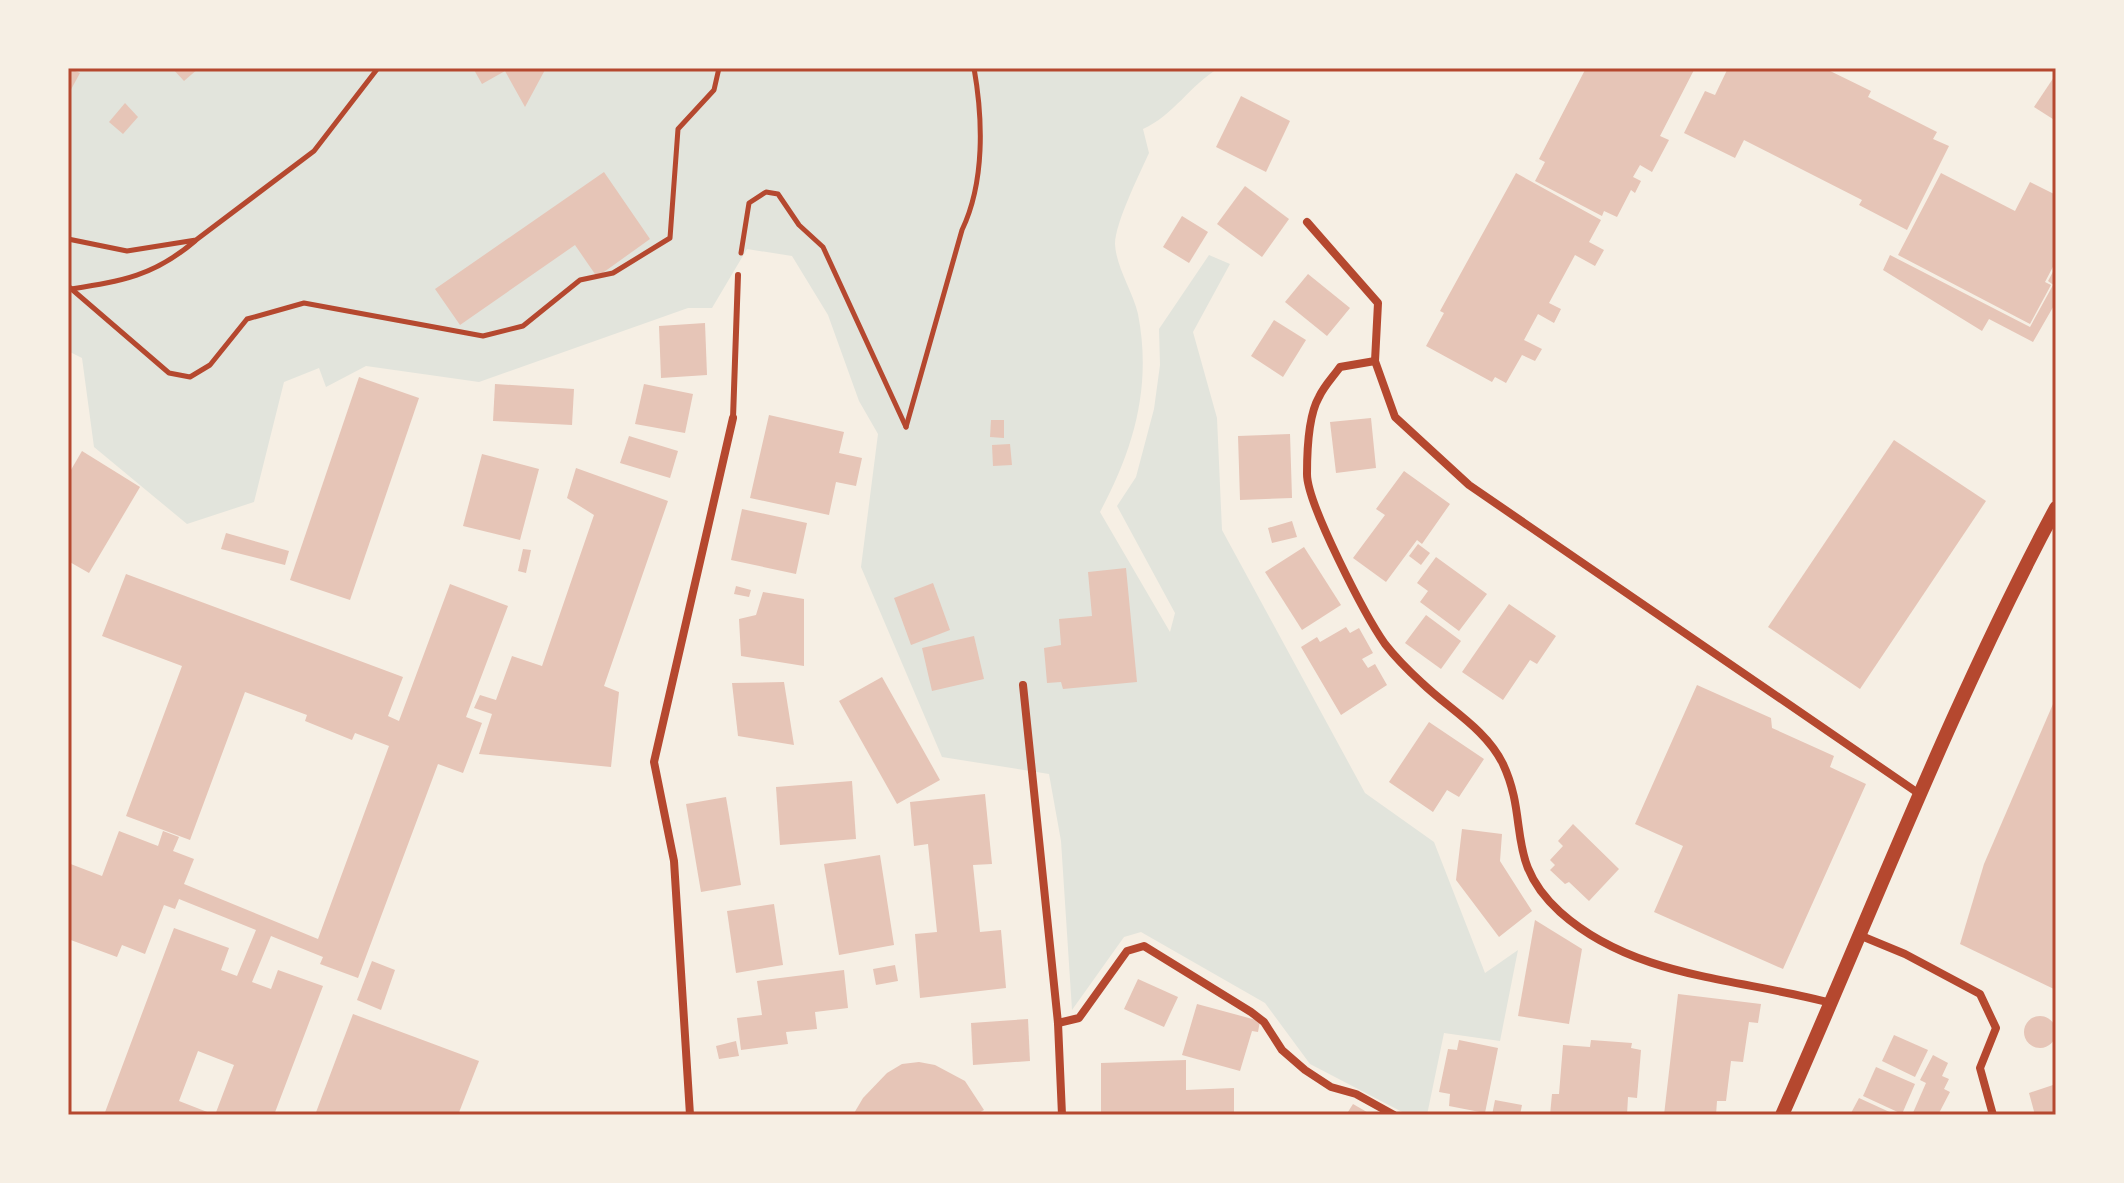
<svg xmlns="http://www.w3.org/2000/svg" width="2124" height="1183" font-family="Inter,sans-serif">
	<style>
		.green { fill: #e2e4dc }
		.building { fill: #e6c5b7 }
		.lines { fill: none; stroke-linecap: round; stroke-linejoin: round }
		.path { stroke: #b5482f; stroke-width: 5 }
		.service { stroke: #b5482f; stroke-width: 6 }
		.minor { stroke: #b5482f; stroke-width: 8 }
		.tertiary { stroke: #b5482f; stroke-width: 14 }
		.neatline { fill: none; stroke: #b5482f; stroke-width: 3 }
	</style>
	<rect width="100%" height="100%" fill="#f6efe4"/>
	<path class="green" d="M 68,68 L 1219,68 C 1190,85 1174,115 1143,129 L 1149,153 C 1140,173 1115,223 1115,244 C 1116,267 1133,292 1138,314 C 1152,386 1134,449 1100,512 L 1170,632 L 1175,613 L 1117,506 L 1136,477 L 1154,409 L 1160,365 L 1159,329 L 1209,255 L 1230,264 L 1193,332 L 1217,418 L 1222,530 L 1365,793 L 1434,842 L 1485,973 L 1518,950 L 1500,1041 L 1444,1033 L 1427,1115 L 1408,1115 L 1310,1064 L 1265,1003 L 1141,932 L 1124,937 L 1072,1010 L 1061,841 L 1049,774 L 942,757 L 861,567 L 878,434 L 859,401 L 828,315 L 792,256 L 747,249 L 712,308 L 688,308 L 479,382 L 366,366 L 326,387 L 319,368 L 284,382 L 254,502 L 187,524 L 94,447 L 82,358 L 68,351 Z"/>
	<g class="building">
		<polygon points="68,68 80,73 68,95"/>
		<polygon points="172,68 199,68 184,81"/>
		<polygon points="473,68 546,68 525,107 505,71 482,84"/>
		<polygon points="1586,68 1695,68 1660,136 1669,140 1652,172 1640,165 1633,177 1641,181 1635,193 1631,190 1617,217 1604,211 1602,216 1535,181 1545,162 1539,159"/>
		<polygon points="1728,68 1824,68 1871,91 1868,97 1937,132 1933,139 1949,146 1907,230 1859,205 1862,200 1744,140 1735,158 1684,133 1705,91 1715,95"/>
		<polygon points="2056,74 2056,121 2034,107"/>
		<polygon points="1241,96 1290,121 1266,172 1216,147"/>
		<polygon points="125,103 138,117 123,134 109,122"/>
		<polygon points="604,172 650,239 597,277 575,245 460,325 435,289"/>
		<polygon points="1516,173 1601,220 1589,242 1604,250 1595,266 1575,255 1549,303 1561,309 1554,323 1538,314 1524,340 1542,349 1535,361 1522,355 1506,383 1495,377 1492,382 1426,346 1444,313 1440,311"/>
		<polygon points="1941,173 2015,211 2030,182 2056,195 2056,261 2045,282 2051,285 2030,324 1898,255"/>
		<polygon points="1245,186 1289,219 1262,257 1217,224"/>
		<polygon points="1182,216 1208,232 1189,263 1163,247"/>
		<polygon points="1890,255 2030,327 2053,285 2056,287 2056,302 2033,342 1989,319 1982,331 1883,270"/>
		<polygon points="2056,266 2056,287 2048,281"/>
		<polygon points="1308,274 1350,308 1327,336 1285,302"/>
		<polygon points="1274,320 1306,340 1283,377 1251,356"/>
		<polygon points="705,323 707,375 661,378 659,326"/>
		<polygon points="359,377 419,398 350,600 290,580"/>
		<polygon points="495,384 574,389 572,425 493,421"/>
		<polygon points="644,384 693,394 685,433 635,424"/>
		<polygon points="769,415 844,432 839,453 862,458 856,486 836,482 829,515 750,498"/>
		<polygon points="1371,418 1376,468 1336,473 1330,422"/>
		<polygon points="991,420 1004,420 1004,438 990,437"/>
		<polygon points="1290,434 1292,498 1240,500 1238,436"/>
		<polygon points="629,436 678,451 670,478 620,463"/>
		<polygon points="1894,440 1986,501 1860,689 1768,627"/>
		<polygon points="1010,444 1012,465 993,466 992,445"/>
		<polygon points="82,451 140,487 89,573 68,561 68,475"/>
		<polygon points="482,454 539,469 520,540 463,526"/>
		<polygon points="576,468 668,501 604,686 619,692 611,767 479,754 492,714 474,708 480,695 496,700 512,656 542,666 594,515 567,498"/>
		<polygon points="1404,471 1450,504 1422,544 1417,540 1386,582 1353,558 1385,515 1376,509"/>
		<polygon points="742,509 807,523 796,574 731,560"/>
		<polygon points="1292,521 1297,537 1272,543 1268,528"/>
		<polygon points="226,533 289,551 285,565 221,549"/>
		<polygon points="1418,544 1430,553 1421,565 1409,556"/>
		<polygon points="1304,547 1341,605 1302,630 1265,572"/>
		<polygon points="523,549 531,550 526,573 518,571"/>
		<polygon points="1436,557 1487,594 1459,631 1420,602 1428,591 1417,583"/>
		<polygon points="1126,568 1137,682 1063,689 1061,682 1047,683 1044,648 1061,645 1059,619 1092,616 1088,572"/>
		<polygon points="126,574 403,677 388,716 399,721 450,584 508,606 466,717 482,723 463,773 438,764 358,978 320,964 323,957 271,936 252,982 271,989 278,970 323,986 274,1115 215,1115 234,1065 198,1051 179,1101 215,1115 104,1115 174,928 229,948 221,970 237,976 256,930 179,899 175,909 164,905 145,954 122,945 117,957 68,939 68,863 102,876 119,831 158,846 163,831 179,837 173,851 194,859 184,884 318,939 389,746 355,733 352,740 305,721 307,715 245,692 190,840 126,816 182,666 102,636"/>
		<polygon points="933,583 950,630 911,645 894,598"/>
		<polygon points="736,586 751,590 749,597 734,594"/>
		<polygon points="763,592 804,599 804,666 741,656 739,619 756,615"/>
		<polygon points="1509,604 1556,636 1537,664 1530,660 1503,700 1462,672"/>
		<polygon points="1426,615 1461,641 1441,669 1405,643"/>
		<polygon points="1346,627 1350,633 1359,628 1373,653 1362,659 1368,668 1375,664 1387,685 1341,715 1301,647 1317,637 1320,642"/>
		<polygon points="974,636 984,679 932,691 922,648"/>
		<polygon points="882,677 940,780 897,804 839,701"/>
		<polygon points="784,682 794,745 738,736 732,683"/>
		<polygon points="1697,685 1771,718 1772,728 1834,756 1830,767 1866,784 1783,969 1654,912 1683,846 1635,824"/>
		<polygon points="2056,697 2056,990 1960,944 1984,864"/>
		<polygon points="1429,722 1484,759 1459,797 1447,790 1433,812 1389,782"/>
		<polygon points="852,781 856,839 780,845 776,787"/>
		<polygon points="985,794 992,864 973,865 980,932 1001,930 1006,988 920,998 915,934 937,932 928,844 914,846 910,802"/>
		<polygon points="726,797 741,885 701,892 686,804"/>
		<polygon points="1573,824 1619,869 1589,901 1569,882 1565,884 1550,870 1555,865 1550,860 1563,846 1558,841"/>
		<polygon points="1462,829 1502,834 1500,861 1532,911 1499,937 1456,880"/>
		<polygon points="880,855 894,945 839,955 824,864"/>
		<polygon points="774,904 783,965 736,973 727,911"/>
		<polygon points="1535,920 1582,949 1569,1024 1518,1016"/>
		<polygon points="372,961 395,970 381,1010 357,1000"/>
		<polygon points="895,965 898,981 876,985 873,969"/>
		<polygon points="844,970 848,1008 815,1012 817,1029 786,1032 788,1044 741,1050 737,1018 762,1015 757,981"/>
		<polygon points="1138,979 1178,997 1164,1027 1124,1009"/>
		<polygon points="1678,994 1761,1004 1758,1023 1749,1022 1743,1062 1731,1061 1726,1101 1717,1101 1716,1115 1664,1115"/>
		<polygon points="1197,1004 1260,1021 1258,1032 1252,1031 1240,1071 1182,1055"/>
		<polygon points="353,1014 479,1061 458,1115 315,1115"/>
		<circle cx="2040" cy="1032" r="16"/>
		<polygon points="1028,1019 1030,1061 973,1065 971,1023"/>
		<polygon points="1894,1035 1928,1050 1915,1077 1882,1061"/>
		<polygon points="1459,1040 1498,1048 1485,1113 1449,1106 1450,1094 1439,1092 1448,1049 1457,1050"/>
		<polygon points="1591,1040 1632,1043 1631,1048 1641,1050 1637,1098 1628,1097 1627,1115 1550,1115 1552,1094 1559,1094 1563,1045 1590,1047"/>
		<polygon points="736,1041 739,1056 719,1059 716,1046"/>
		<polygon points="1933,1055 1948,1063 1942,1076 1949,1079 1944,1089 1950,1092 1938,1115 1912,1115 1926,1083 1920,1080"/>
		<polygon points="1186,1060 1186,1090 1234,1088 1234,1115 1101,1115 1101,1063"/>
		<polygon points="919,1062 935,1065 965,1081 984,1110 975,1115 853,1115 863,1098 887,1073 902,1064"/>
		<polygon points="1876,1067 1915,1084 1902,1114 1863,1096"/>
		<polygon points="2056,1084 2056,1115 2035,1115 2029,1093"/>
		<polygon points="1859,1098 1896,1115 1850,1115"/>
		<polygon points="1495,1100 1522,1105 1520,1115 1492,1115"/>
		<polygon points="1353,1104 1372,1115 1346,1115"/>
	</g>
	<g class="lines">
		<g class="path">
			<polyline points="68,239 127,251 196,240 314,151 378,68"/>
			<polyline points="741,253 749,203 766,192 778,194 799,225 823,247 906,427"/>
			<polyline points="68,286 169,373 190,377 210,365 247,319 304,303 483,336 523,326 580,280 613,273 670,238 678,129 714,90 719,68"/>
			<path d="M 71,289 C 122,281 154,276 195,241"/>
			<path d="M 906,427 L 962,230 C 985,182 983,119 974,68"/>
		</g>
		<polyline class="service" points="733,418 738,275"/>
		<g class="minor">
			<polyline points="1307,222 1378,303 1375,361 1395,417 1469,485 1918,793"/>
			<path d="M 1375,361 L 1340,367 C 1333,377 1324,386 1319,397 C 1308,416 1307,453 1307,474 C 1307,504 1366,617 1385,644 C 1395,657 1410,672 1422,683 C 1449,709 1486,729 1503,764 C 1530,822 1504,861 1560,912 C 1635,979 1739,978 1831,1003"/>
			<polyline points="1023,685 1058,1023 1062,1115"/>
			<polyline points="1859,935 1905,954 1980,994 1996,1028 1980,1068 1993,1115"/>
			<polyline points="1058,1023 1079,1018 1127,951 1144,946 1251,1012 1264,1022 1282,1050 1305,1070 1331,1087 1356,1094 1394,1115"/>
			<polyline points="690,1115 674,861 654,762 733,418"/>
		</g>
		<path class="tertiary" d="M 1782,1115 C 1872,912 1951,704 2056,508"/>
	</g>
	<rect width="2124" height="1183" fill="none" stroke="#f6efe4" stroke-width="140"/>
	<rect x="70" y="70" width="1984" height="1043" class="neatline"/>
</svg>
